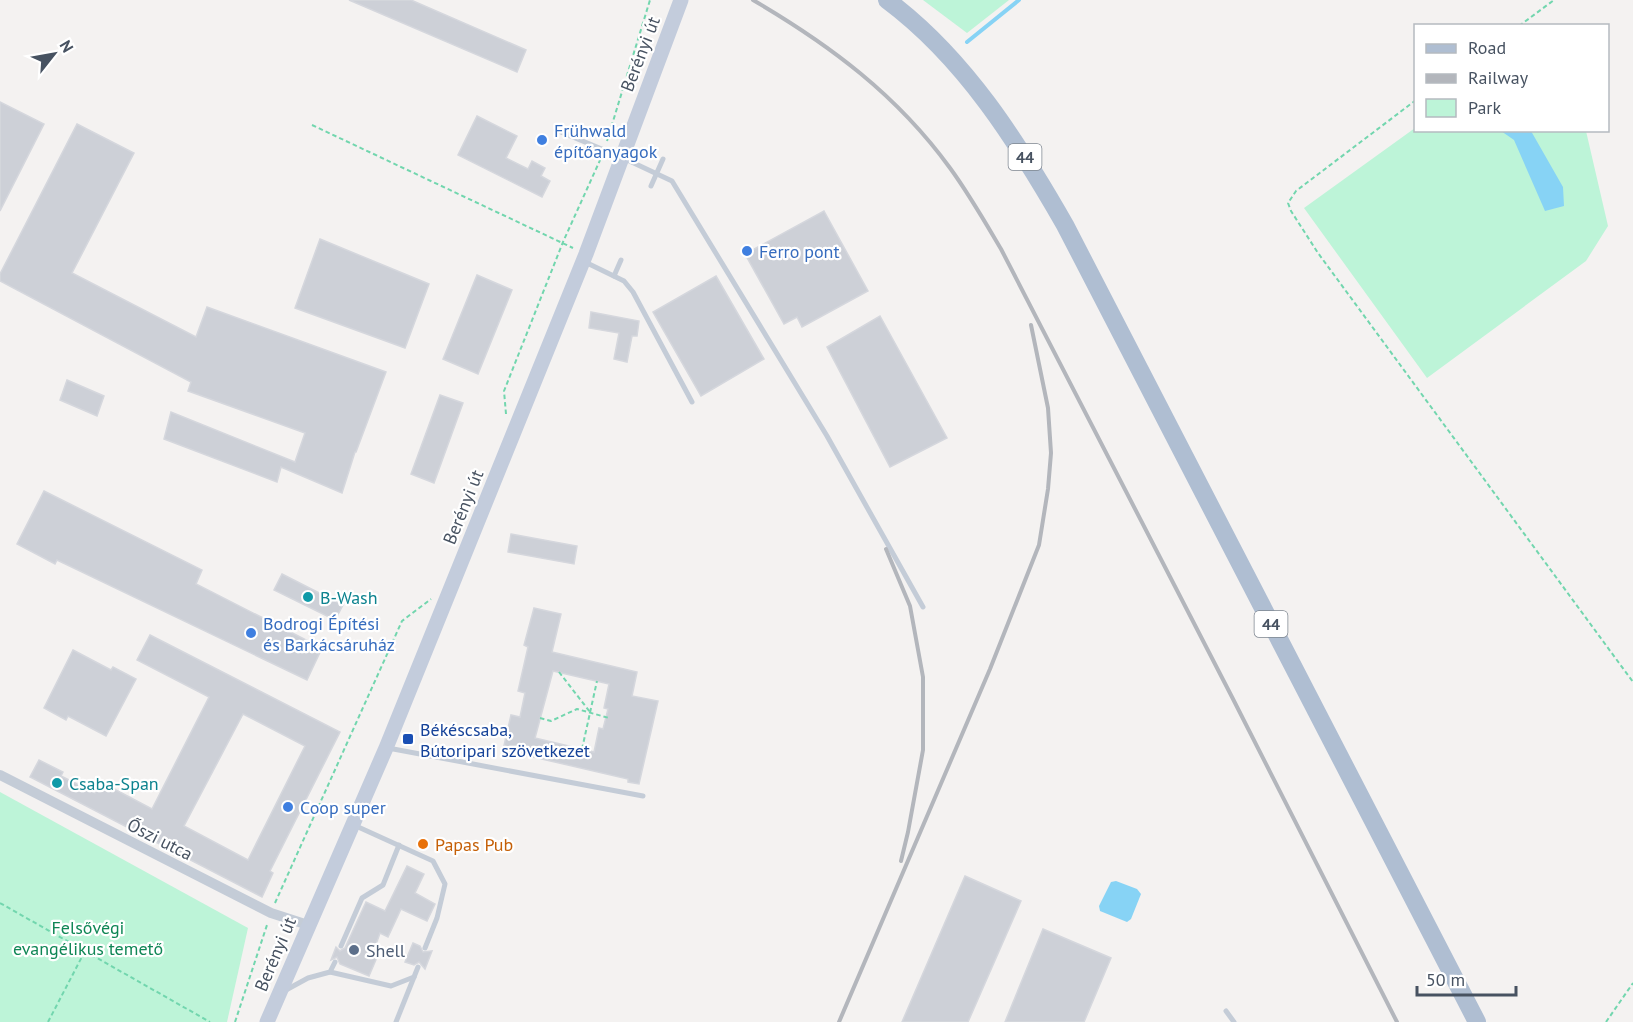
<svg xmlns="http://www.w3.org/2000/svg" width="1633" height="1022" font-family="'PT Sans',sans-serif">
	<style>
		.green { fill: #bdf4d8 }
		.water { fill: #87d3f5 }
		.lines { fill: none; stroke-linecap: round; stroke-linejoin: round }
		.stream { stroke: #87d3f5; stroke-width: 4 }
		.building { fill: #cdd0d7; stroke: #d5d7dd; stroke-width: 1.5; fill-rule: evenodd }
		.path { stroke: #72d6ae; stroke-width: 2; stroke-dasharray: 4.5 3; stroke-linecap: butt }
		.lane { stroke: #c4ccd7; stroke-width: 5 }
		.street { stroke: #c4ccd7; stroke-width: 10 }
		.secondary { stroke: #c3ccdc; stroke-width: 15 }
		.primary { stroke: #afbed2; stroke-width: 18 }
		.rail { stroke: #b3b6bc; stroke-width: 4 }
		.shop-dot { fill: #3f7fe0; stroke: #fff; stroke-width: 2 }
		.culture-dot { fill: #0f9aa8; stroke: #fff; stroke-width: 2 }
		.transit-dot { fill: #1a4fb4; stroke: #fff; stroke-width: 2 }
		.food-dot { fill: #e8710a; stroke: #fff; stroke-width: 2 }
		.service-dot { fill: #5c6f8a; stroke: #fff; stroke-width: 2 }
		.labels { text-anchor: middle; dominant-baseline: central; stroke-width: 4.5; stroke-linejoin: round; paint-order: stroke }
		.shield { fill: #fff; stroke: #7e8690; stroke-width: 1.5 }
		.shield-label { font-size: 16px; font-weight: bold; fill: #475261 }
		.street-label { font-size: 18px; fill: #475261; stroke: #fff }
		.shop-label { font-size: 18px; fill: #366cbe; stroke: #fff; text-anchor: start }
		.culture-label { font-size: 18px; fill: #0d838f; stroke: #fff; text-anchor: start }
		.transit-label { font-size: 18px; fill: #164399; stroke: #fff; text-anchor: start }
		.food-label { font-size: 18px; fill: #c56008; stroke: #fff; text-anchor: start }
		.park-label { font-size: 18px; fill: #0f8655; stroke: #fff }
		.service-label { font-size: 18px; fill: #4e5e75; stroke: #fff; text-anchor: start }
	</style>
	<rect width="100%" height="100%" fill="#f4f2f1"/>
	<g class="green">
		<polygon points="923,0 1009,0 967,33"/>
		<polygon points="1415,128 1416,130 1586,131 1608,226 1586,261 1427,378 1304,208"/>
		<polygon points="0,792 248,928 227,1022 0,1022"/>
	</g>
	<g class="water">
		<polygon points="1501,131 1531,131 1563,187 1564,206 1545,211 1514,140"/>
		<polygon points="1116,881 1137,889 1141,894 1131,919 1127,922 1100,911 1099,906 1111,882"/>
	</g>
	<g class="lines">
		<polyline class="stream" points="967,42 1019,0"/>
	</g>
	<g class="building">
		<polygon points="349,0 411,0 526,50 517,72"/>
		<polygon points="0,102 44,124 0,211"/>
		<polygon points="477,116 517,136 506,158 528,169 532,161 545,168 541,176 550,181 542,197 458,155"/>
		<polygon points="77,124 134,153 72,273 196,337 207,307 386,372 356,452 355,452 342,493 281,467 277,482 164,439 171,412 295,462 305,433 188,391 191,382 0,281 0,274"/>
		<polygon points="824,211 868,291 802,327 797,317 784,324 745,254"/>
		<polygon points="320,239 429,284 405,348 295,308"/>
		<polygon points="477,275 512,290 478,374 443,359"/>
		<polygon points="716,276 764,359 701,396 653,312"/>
		<polygon points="591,312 639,321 637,336 632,336 627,362 614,359 619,333 589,328"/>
		<polygon points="880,316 947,438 890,467 827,347"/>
		<polygon points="67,380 104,396 97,416 60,400"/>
		<polygon points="440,395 463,403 434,483 411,474"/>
		<polygon points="44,491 202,570 196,584 322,648 307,680 57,560 55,564 17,544"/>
		<polygon points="511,534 577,546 574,564 508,552"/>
		<polygon points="282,574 343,605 335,620 274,590"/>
		<path d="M 534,608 L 561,614 L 552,652 L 637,672 L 632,696 L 658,701 L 639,784 L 628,782 L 628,779 L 503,750 L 511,715 L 520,717 L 525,693 L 518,691 L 528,647 L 524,645 ZM 553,671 L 609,684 L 604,708 L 608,709 L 603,729 L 599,728 L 594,752 L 535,738 Z"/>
		<path d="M 150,635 L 340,732 L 270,871 L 273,873 L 262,897 L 30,777 L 39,760 L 63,772 L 61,776 L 95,793 L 101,782 L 152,809 L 209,697 L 137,660 ZM 243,714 L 305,746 L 248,860 L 184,826 Z"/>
		<polygon points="73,650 111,670 113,667 136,679 106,736 68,716 66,720 44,708"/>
		<polygon points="407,866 424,874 415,893 435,904 427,921 401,909 388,937 380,933 373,953 378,955 369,976 340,964 337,957 331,960 336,947 340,951 345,948 366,902 385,911"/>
		<polygon points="965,876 1021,901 968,1022 902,1022"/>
		<polygon points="1043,929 1111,958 1084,1022 1005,1022"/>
		<polygon points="413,943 420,946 423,952 432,951 425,969 419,962 414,965 405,962"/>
	</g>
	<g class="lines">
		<g class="path">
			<polyline points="1519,26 1554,0"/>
			<polyline points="1416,100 1296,191 1288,203 1291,211 1318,253 1633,682"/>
			<polyline points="312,125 573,248"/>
			<polyline points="607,141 650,0"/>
			<polyline points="506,414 504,391 563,242 601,158"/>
			<polyline points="559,672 590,712"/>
			<polyline points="540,718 551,721 577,709 609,718"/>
			<polyline points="582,749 597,681"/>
			<polyline points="0,903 210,1022"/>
			<polyline points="275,903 402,621 431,599"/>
			<polyline points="48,1022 85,951"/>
			<polyline points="235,1022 267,925"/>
			<polyline points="1606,1022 1633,983"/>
		</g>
		<g class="lane">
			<polyline points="556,130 621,157 672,181 827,436 923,607"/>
			<polyline points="651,186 663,159"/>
			<polyline points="585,262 624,281 633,292 692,402"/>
			<polyline points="614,276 621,260"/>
			<polyline points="388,748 643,796"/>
			<polyline points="356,826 433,861 445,884 437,918 425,948"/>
			<polyline points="341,946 362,898 383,885 399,845"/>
			<polyline points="330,972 391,986 414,977"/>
			<polyline points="286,990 308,978 330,972 335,962"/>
			<polyline points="1226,1011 1234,1022"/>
			<polyline points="396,1022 418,967"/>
		</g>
		<polyline class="street" points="0,775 271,913 308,925"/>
		<polyline class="secondary" points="267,1022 386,748 586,254 681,0"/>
		<path class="primary" d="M 887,0 C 965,58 1018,143 1065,225 L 1477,1022"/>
		<g class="rail">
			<path d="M 753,0 C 830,45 897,95 950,168 C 969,194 985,222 1001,249 L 1232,697 L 1397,1022"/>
			<polyline points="886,549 910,606 923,677 923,750 908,832 901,861"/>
			<polyline points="839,1022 990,669 1039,545 1048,489 1051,453 1048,408 1031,325"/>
		</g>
	</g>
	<g class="shop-dot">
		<circle cx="542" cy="140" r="6"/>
		<circle cx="747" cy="251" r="6"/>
		<circle cx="251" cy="633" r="6"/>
		<circle cx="288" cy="807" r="6"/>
	</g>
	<g class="culture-dot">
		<circle cx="308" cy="597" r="6"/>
		<circle cx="57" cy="783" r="6"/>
	</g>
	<rect class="transit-dot" x="402" y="733" width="12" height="12" rx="3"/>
	<circle class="food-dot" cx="423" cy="844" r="6"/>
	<circle class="service-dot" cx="354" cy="950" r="6"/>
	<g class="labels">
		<g class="shield">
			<rect x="1008.5" y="144" width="33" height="26" rx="4.5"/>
			<rect x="1254.5" y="611" width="33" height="26" rx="4.5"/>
		</g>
		<g class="shield-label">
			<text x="1025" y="157">44</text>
			<text x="1271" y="624">44</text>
		</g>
		<g class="street-label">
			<text transform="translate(640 54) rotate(-69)">Berényi út</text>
			<text transform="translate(463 507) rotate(-68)">Berényi út</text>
			<text transform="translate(160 839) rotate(27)">Őszi utca</text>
			<text transform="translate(275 954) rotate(-67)">Berényi út</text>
		</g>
		<g class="shop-label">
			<text x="554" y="130">Frühwald<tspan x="554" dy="21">építőanyagok</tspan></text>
			<text x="759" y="251">Ferro pont</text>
			<text x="263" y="623">Bodrogi Építési<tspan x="263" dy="21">és Barkácsáruház</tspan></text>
			<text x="300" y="807">Coop super</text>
		</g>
		<g class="culture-label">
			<text x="320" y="597">B-Wash</text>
			<text x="69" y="783">Csaba-Span</text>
		</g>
		<g class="transit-label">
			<text x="420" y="729">Békéscsaba,<tspan x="420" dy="21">Bútoripari szövetkezet</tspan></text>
		</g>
		<g class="food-label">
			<text x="435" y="844">Papas Pub</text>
		</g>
		<g class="park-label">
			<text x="88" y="927">Felsővégi<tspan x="88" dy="21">evangélikus temető</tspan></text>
		</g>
		<g class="service-label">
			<text x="366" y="950">Shell</text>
		</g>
	</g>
	<rect x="1414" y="24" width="195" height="108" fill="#ffffff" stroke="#b5bac0" stroke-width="1.5"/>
	<rect x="1426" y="44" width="30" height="9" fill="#afbed2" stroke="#b5bac0" stroke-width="1.5"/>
	<text x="1468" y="54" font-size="18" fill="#475261">Road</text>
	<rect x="1426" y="74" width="30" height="9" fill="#b3b6bc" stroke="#b5bac0" stroke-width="1.5"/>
	<text x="1468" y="84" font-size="18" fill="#475261">Railway</text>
	<rect x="1426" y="99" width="30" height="18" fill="#bdf4d8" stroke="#b5bac0" stroke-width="1.5"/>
	<text x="1468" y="114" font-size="18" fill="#475261">Park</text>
	<g transform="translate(54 54) rotate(59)" stroke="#ffffff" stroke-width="4.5" paint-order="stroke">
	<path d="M0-4.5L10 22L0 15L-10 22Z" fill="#475261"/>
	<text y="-9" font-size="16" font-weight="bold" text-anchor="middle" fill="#475261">N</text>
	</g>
	<path d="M1417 986v9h99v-9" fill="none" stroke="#475261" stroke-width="3"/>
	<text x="1426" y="986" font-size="18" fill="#475261" stroke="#ffffff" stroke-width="4.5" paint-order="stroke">50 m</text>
</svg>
